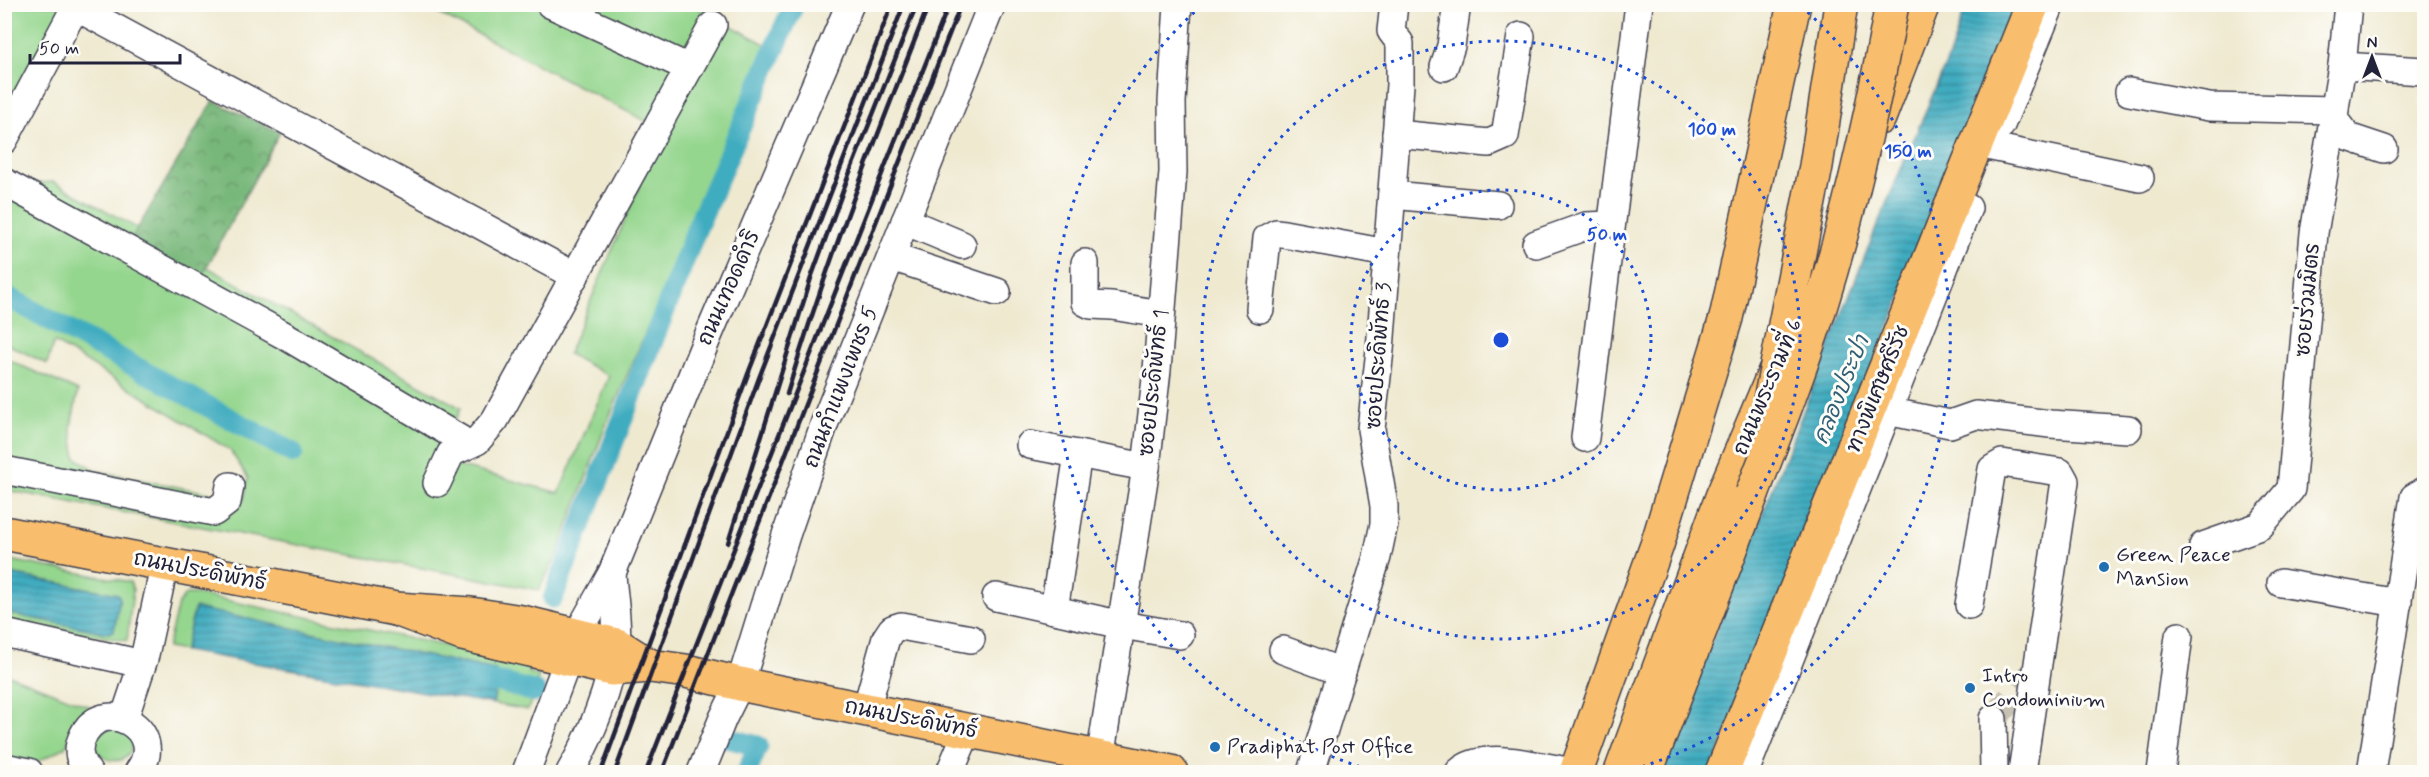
<svg xmlns="http://www.w3.org/2000/svg" width="2429" height="777" font-family="Mynerve,'Playpen Sans Thai',sans-serif">
	<style>
		.green { fill: #94d68e; stroke: #5b7c64; stroke-width: 1.5 }
		.forest { fill: url(#forest-crowns); stroke: #4c6c5a; stroke-width: 1.5 }
		.water { fill: url(#water-rules); stroke: #32677e; stroke-width: 1.5 }
		.lines { fill: none; stroke-linecap: round; stroke-linejoin: round }
		.canal { stroke: #41acc0; stroke-width: 21 }
		.minor-tunnel { stroke: #c6c1b2; stroke-width: 27; stroke-dasharray: 27 14; stroke-linecap: butt }
		.minor-casing { stroke: #414051; stroke-width: 30 }
		.major-casing { stroke: #414051; stroke-width: 36 }
		.highway-casing { stroke: #414051; stroke-width: 36 }
		.minor { stroke: #fff; stroke-width: 27 }
		.major { stroke: #f9be6d; stroke-width: 33 }
		.highway { stroke: #f9be6d; stroke-width: 33 }
		.rail { stroke: #22223b; stroke-width: 4.5 }
		.highway-bridge-casing { stroke: #414051; stroke-width: 36; stroke-linecap: butt }
		.highway-bridge { stroke: #f9be6d; stroke-width: 33 }
		.ring { fill: none; stroke: #1d4ed8; stroke-width: 3; stroke-dasharray: 3 6 }
		.poi-dot { fill: #1f6fb2; stroke: #fdfcf7; stroke-width: 2 }
		.labels { text-anchor: middle; dominant-baseline: central; stroke-width: 6; stroke-linejoin: round; paint-order: stroke }
		.street-label { font-size: 21px; fill: #22223b; stroke: #fdfcf7 }
		.poi-label { font-size: 21px; fill: #22223b; stroke: #fdfcf7; text-anchor: start }
		.water-label { font-size: 22px; font-style: italic; fill: #306077; stroke: #fdfcf7 }
		.centre { fill: #1d4ed8; stroke: #fdfcf7; stroke-width: 3 }
		.ring-label { font-size: 18px; text-anchor: middle; font-weight: bold; fill: #1d4ed8; stroke: #fdfcf7; stroke-width: 6; stroke-linejoin: round; paint-order: stroke }
	</style>
	<defs>
		<pattern id="forest-crowns" width="20" height="18" patternUnits="userSpaceOnUse" patternTransform="scale(1.5)"><rect width="20" height="18" fill="#77b779"/><path d="M2 6a3 3 0 1 1 6 0M12 15a3 3 0 1 1 6 0" fill="none" stroke="#619464"/></pattern>
		<pattern id="water-rules" width="6" height="5" patternUnits="userSpaceOnUse" patternTransform="scale(1.5)"><rect width="6" height="5" fill="#41acc0"/><path d="M0 2.5h6" fill="none" stroke="#368c9d"/></pattern>
	</defs>
	<rect width="100%" height="100%" fill="#fdfcf7"/>
	<filter id="ink" filterUnits="userSpaceOnUse"><feTurbulence type="fractalNoise" baseFrequency=".0167" numOctaves="2"/><feDisplacementMap in="SourceGraphic" scale="12" xChannelSelector="R" yChannelSelector="G"/><feConvolveMatrix kernelMatrix="1 2 1 2 8 2 1 2 1" color-interpolation-filters="sRGB"/></filter>
	<filter id="wash" filterUnits="userSpaceOnUse"><feTurbulence type="fractalNoise" baseFrequency=".008" numOctaves="4" result="noise"/><feDisplacementMap in="SourceGraphic" scale="24" xChannelSelector="R" yChannelSelector="G"/><feGaussianBlur stdDeviation="1.35" result="paint"/><feColorMatrix in="noise" values="0 0 0 0 0 0 0 0 0 0 0 0 0 0 0 0 0 1.4 0 .05"/><feComposite in="paint" operator="in"/></filter>
	<g filter="url(#wash)">
		<rect width="100%" height="100%" fill="#efe9d0"/>
		<g class="green">
			<polygon points="8,5 69,5 5,125 4,11"/>
			<polygon points="422,5 693,5 769,46 607,422 557,555 539,590 5,490 4,358 78,391 71,427 76,458 97,471 244,500 248,478 230,450 54,342 47,364 5,343 5,185 54,182 461,408 436,460 559,493 609,376 568,354 663,130"/>
			<polygon points="4,559 130,582 133,590 127,641 5,620 5,613 108,633 120,598 117,594 5,573"/>
			<polygon points="186,594 196,594 528,663 529,673 539,675 528,710 493,704 498,677 195,608 184,651 167,648 178,604"/>
			<polygon points="4,673 91,707 64,748 32,765 5,758"/>
			<path d="M 113,725 L 133,739 C 133,777 82,757 97,736 C 100,732 108,728 113,725 Z"/>
		</g>
		<polygon class="forest" points="213,101 280,132 190,298 123,253"/>
		<g class="water">
			<polygon points="1966,5 2018,5 1711,772 1660,772 1878,223 1950,54"/>
			<polygon points="4,573 118,594 120,598 114,631 108,633 5,613"/>
			<polygon points="195,608 496,670 498,677 493,704 184,651"/>
		</g>
		<g class="lines">
			<g class="canal">
				<polyline points="4,295 293,453"/>
				<polyline points="553,598 697,228 794,4"/>
				<polyline points="470,677 499,682 536,692"/>
				<polyline points="727,738 758,746 747,772"/>
			</g>
		</g>
	</g>
	<g filter="url(#ink)">
		<g class="lines">
			<polyline class="minor-tunnel" points="1993,719 2034,672 2036,656"/>
			<g class="minor-casing">
				<g id="minor">
					<polyline points="550,4 689,68"/>
					<polyline points="76,7 575,276"/>
					<polyline points="2342,66 2424,71"/>
					<polyline points="1444,67 1451,46 1457,4"/>
					<polyline points="2129,92 2209,107 2335,110"/>
					<polyline points="2333,118 2348,137 2384,149"/>
					<polyline points="2001,125 2051,4"/>
					<polyline points="1396,134 1489,143 1505,136 1521,36"/>
					<polyline points="4,140 77,4"/>
					<polyline points="1992,147 2140,178"/>
					<polyline points="4,182 289,338 460,439"/>
					<polyline points="1392,195 1498,205"/>
					<polyline points="905,221 962,245"/>
					<polyline points="1536,244 1586,226 1611,225"/>
					<polyline points="892,257 997,292"/>
					<polyline points="1085,263 1085,302 1091,305 1112,306 1161,314"/>
					<polyline points="1260,309 1267,238 1276,233 1284,234 1387,253"/>
					<polyline points="1887,411 1950,424 1976,415 2050,424 2128,429"/>
					<polyline points="1585,438 1639,4"/>
					<polyline points="1030,445 1146,467"/>
					<polyline points="4,470 214,512 227,502 230,486"/>
					<polyline points="437,483 451,453 477,441 495,420 713,25"/>
					<polyline points="2203,546 2260,526 2291,489 2314,233 2342,66 2348,4"/>
					<polyline points="2281,583 2398,603"/>
					<polyline points="996,597 1122,625 1180,635"/>
					<polyline points="1969,605 1992,469 2002,463 2060,472 2065,481 2022,772"/>
					<polyline points="1054,610 1078,454"/>
					<polyline points="4,633 142,664"/>
					<polyline points="1283,650 1342,672"/>
					<polyline points="866,710 886,638 892,629 901,626 971,639"/>
					<polyline points="124,719 144,659 165,563"/>
					<polyline points="1993,719 1994,772"/>
					<polyline points="1100,759 1146,467 1157,370 1173,172 1172,102 1178,4"/>
					<polyline points="4,767 29,772"/>
					<path d="M 88,772 C 80,762 76,751 82,738 C 101,692 170,730 138,772"/>
					<polyline points="526,772 577,635 612,573 706,341 850,4"/>
					<path d="M 570,772 C 590,739 611,686 616,647 C 619,624 613,596 612,573"/>
					<polyline points="701,772 723,718 740,684 786,535 825,422 992,4"/>
					<polyline points="950,772 968,729"/>
					<polyline points="1311,772 1377,557 1384,524 1384,506 1371,429 1380,350 1400,85 1400,43 1391,31 1394,4"/>
					<path d="M 1459,772 C 1484,749 1541,767 1572,772"/>
					<polyline points="1745,772 1968,208"/>
					<polyline points="2161,772 2179,636"/>
					<polyline points="2371,772 2414,497 2424,491"/>
				</g>
			</g>
			<g class="major-casing">
				<g id="major">
					<polyline points="1879,118 1923,4"/>
					<polyline points="4,533 396,609 471,614 522,622 617,645 650,666"/>
					<polyline points="396,609 462,634 611,669 650,666 686,671 740,684 1171,772"/>
					<polyline points="1576,772 1657,545 1726,318 1794,4"/>
					<polyline points="1621,772 1722,497 1775,371"/>
				</g>
			</g>
			<g class="highway-casing">
				<g id="highway">
					<polyline points="1646,772 1752,494"/>
					<polyline points="1722,772 2033,4"/>
				</g>
			</g>
			<use href="#minor" class="minor"/>
			<use href="#major" class="major"/>
			<use href="#highway" class="highway"/>
			<g class="rail">
				<path d="M 787,394 C 827,261 878,133 929,4"/>
				<polyline points="728,543 811,278 848,177 917,4"/>
				<polyline points="601,772 748,374 892,4"/>
				<polyline points="615,772 759,378 904,4"/>
				<polyline points="646,772 949,4"/>
				<polyline points="662,772 961,4"/>
			</g>
			<g class="highway-bridge-casing">
				<g id="highway-bridge">
					<polyline points="1770,401 1816,166 1841,4"/>
					<path d="M 1752,494 C 1770,447 1789,400 1805,353 C 1844,240 1871,122 1892,4"/>
				</g>
			</g>
			<use href="#highway-bridge" class="highway-bridge"/>
		</g>
	</g>
	<g class="ring">
		<circle cx="1501" cy="340" r="150"/>
		<circle cx="1501" cy="340" r="299"/>
		<path d="M1377 772A449 449 0 0 1 1201 6M1801 6A449 449 0 0 1 1625 772"/>
	</g>
	<g class="poi-dot">
		<circle cx="2104" cy="567" r="6"/>
		<circle cx="1970" cy="688" r="6"/>
		<circle cx="1215" cy="747" r="6"/>
	</g>
	<g class="labels">
		<g class="street-label">
			<text transform="translate(729 288) rotate(-66)">ถนนเทอดดำริ</text>
			<text transform="translate(2308 300) rotate(-85)">ซอยร่วมมิตร</text>
			<text transform="translate(1379 356) rotate(-86)">ซอยประดิพัทธ์ 3</text>
			<text transform="translate(1154 383) rotate(-84)">ซอยประดิพัทธ์ 1</text>
			<text transform="translate(841 387) rotate(-69)">ถนนกำแพงเพชร 5</text>
			<text transform="translate(1768 387) rotate(-67)">ถนนพระรามที่ 6</text>
			<text transform="translate(1878 389) rotate(-68)">ทางพิเศษศรีรัช</text>
			<text transform="translate(200 571) rotate(11)">ถนนประดิพัทธ์</text>
			<text transform="translate(911 719) rotate(11)">ถนนประดิพัทธ์</text>
		</g>
		<g class="poi-label">
			<text x="2116" y="555">Green Peace<tspan x="2116" dy="24">Mansion</tspan></text>
			<text x="1982" y="676">Intro<tspan x="1982" dy="24">Condominium</tspan></text>
			<text x="1227" y="747">Pradiphat Post Office</text>
		</g>
		<g class="water-label">
			<text transform="translate(1842 390) rotate(-68)">คลองประปา</text>
		</g>
	</g>
	<circle cx="1501" cy="340" r="9" class="centre"/>
	<g class="ring-label">
		<text x="1712" y="135">100 m</text>
		<text x="1908" y="157">150 m</text>
		<text x="1607" y="240">50 m</text>
	</g>
	<rect width="2429" height="777" fill="none" stroke="#fdfcf7" stroke-width="24"/>
	<g transform="translate(2372 57)" stroke="#fdfcf7" stroke-width="4.5" paint-order="stroke">
	<path d="M0-4.5L10 22L0 15L-10 22Z" fill="#22223b"/>
	<text y="-9" font-size="16" font-weight="bold" text-anchor="middle" fill="#22223b">N</text>
	</g>
	<path d="M30 54v9h150v-9" fill="none" stroke="#22223b" stroke-width="3"/>
	<text x="39" y="54" font-size="18" fill="#22223b" stroke="#fdfcf7" stroke-width="4.5" paint-order="stroke">50 m</text>
</svg>
